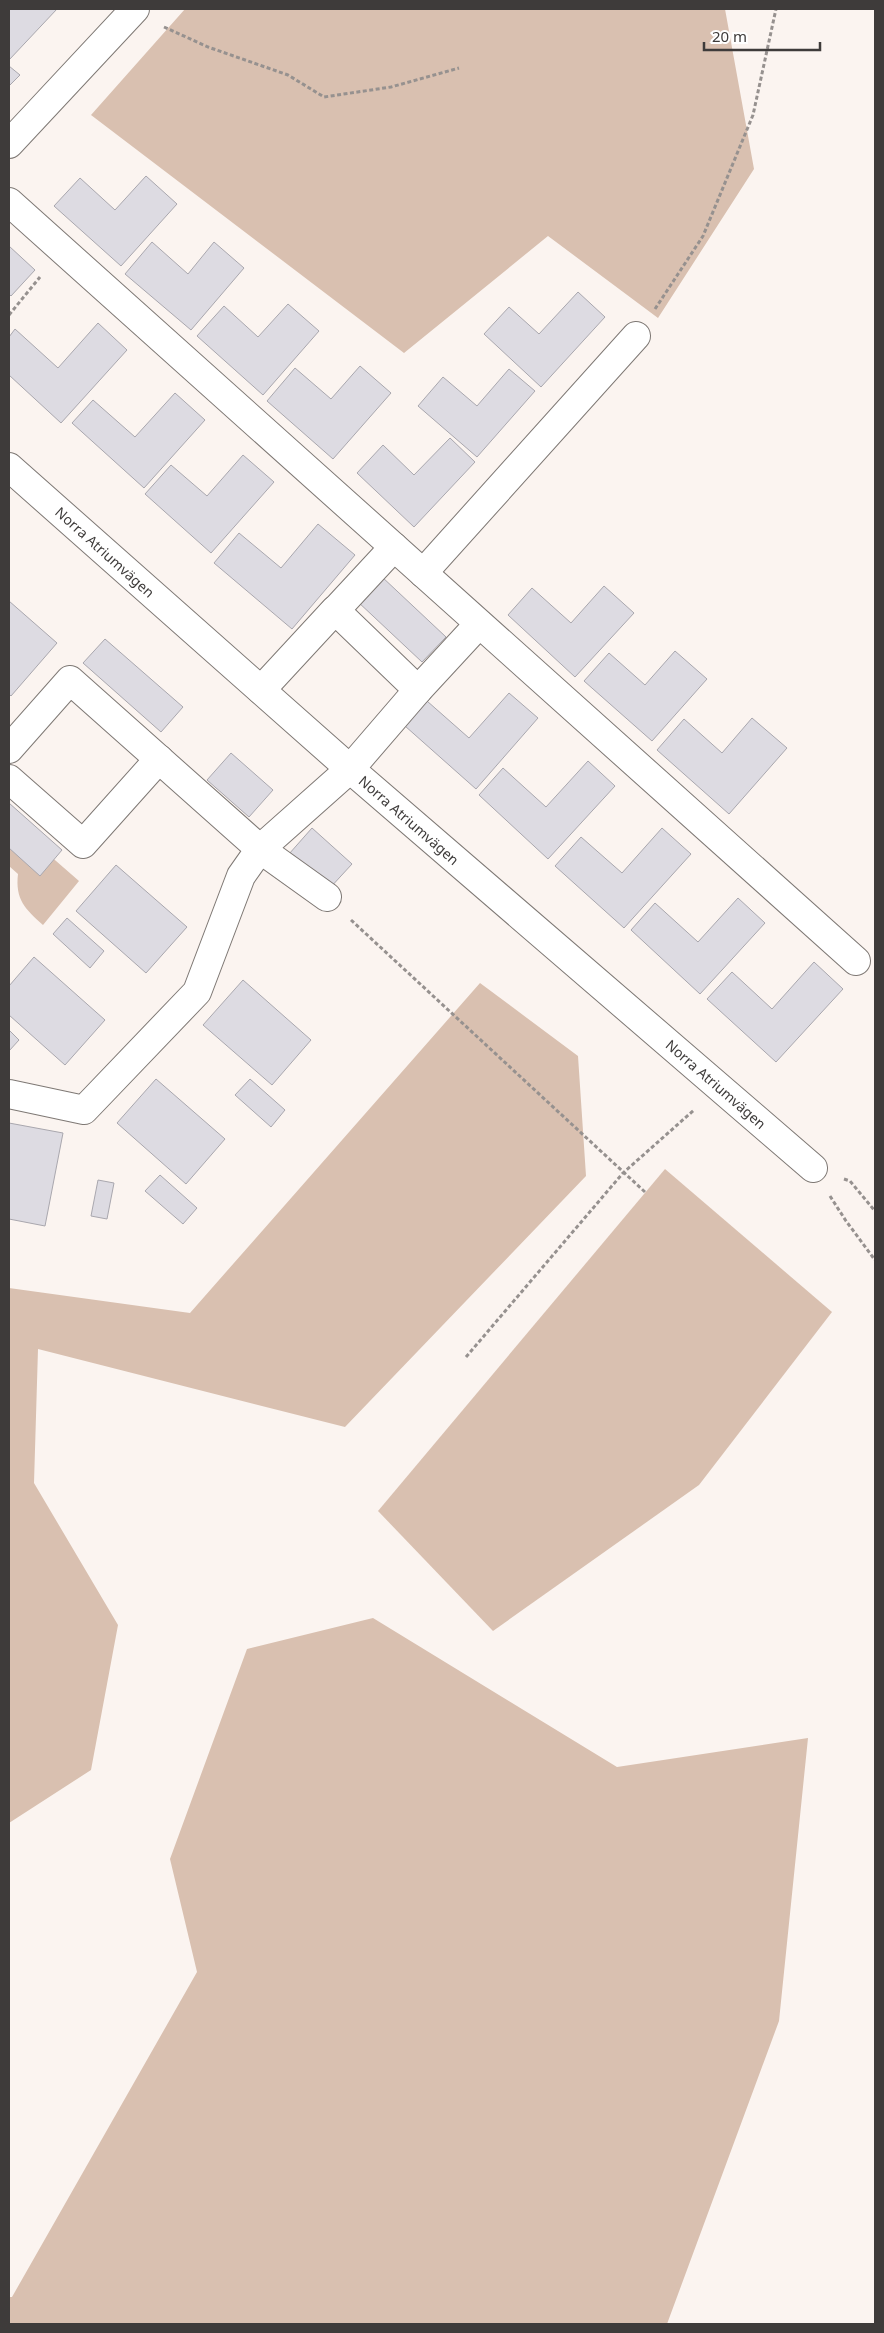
<svg xmlns="http://www.w3.org/2000/svg" width="884" height="2333" font-family="'Noto Sans',sans-serif">
	<style>
		.green { fill: #d9c0b0 }
		.building { fill: #dddbe2; stroke: #a9a7ae }
		.lines { fill: none; stroke-linecap: round; stroke-linejoin: round }
		.minor-casing { stroke: #7e7874; stroke-width: 30 }
		.path { stroke: #96918f; stroke-width: 3; stroke-dasharray: 4 2.5; stroke-linecap: butt }
		.minor { stroke: #fff; stroke-width: 28 }
		.labels { text-anchor: middle; dominant-baseline: central; stroke-width: 5; stroke-linejoin: round; paint-order: stroke }
		.street-label { font-size: 14px; fill: #3e3b3a; stroke: #fff }
	</style>
	<rect width="100%" height="100%" fill="#fbf4f0"/>
	<g class="green">
		<polygon points="185,9 725,9 754,169 658,318 548,236 404,353 91,115"/>
		<path d="M 9,820 L 79,881 L 43,925 C 25,909 15,899 18,874 L 9,866 Z"/>
		<polygon points="480,983 578,1056 586,1176 345,1427 38,1349 34,1483 118,1625 91,1770 9,1823 9,1288 190,1313"/>
		<polygon points="665,1169 832,1312 699,1485 493,1631 378,1511"/>
		<polygon points="373,1618 617,1767 808,1738 779,2021 667,2324 9,2324 9,2297 12,2297 197,1972 170,1859 247,1649"/>
	</g>
	<g class="building">
		<polygon points="9,9 57,9 9,60"/>
		<polygon points="9,66 20,75 9,86"/>
		<polygon points="146,176 177,204 121,266 54,206 80,178 115,210"/>
		<polygon points="152,242 188,274 214,242 244,268 191,330 125,274"/>
		<polygon points="9,246 35,270 11,296 9,294"/>
		<polygon points="578,292 605,317 541,387 484,334 509,307 539,334"/>
		<polygon points="288,304 319,331 263,395 197,336 224,306 258,337"/>
		<polygon points="98,323 127,350 61,423 9,375 9,337 15,329 58,368"/>
		<polygon points="360,366 391,393 333,459 267,401 295,368 331,399"/>
		<polygon points="509,369 535,391 477,457 418,406 443,377 477,406"/>
		<polygon points="175,393 205,420 144,488 72,423 93,400 135,437"/>
		<polygon points="450,438 475,462 414,527 357,473 383,445 414,475"/>
		<polygon points="243,455 274,482 211,553 145,494 171,465 207,496"/>
		<polygon points="318,524 355,555 292,629 214,563 239,533 281,568"/>
		<polygon points="381,576 446,637 422,662 357,601"/>
		<polygon points="604,586 634,613 575,677 508,615 532,588 571,623"/>
		<polygon points="9,601 57,643 11,696 9,694"/>
		<polygon points="105,639 183,707 161,732 83,663"/>
		<polygon points="675,651 707,679 652,741 584,681 609,653 645,685"/>
		<polygon points="509,693 538,718 476,789 405,726 427,701 469,738"/>
		<polygon points="752,718 787,748 729,814 657,750 684,719 722,753"/>
		<polygon points="231,753 273,790 249,817 207,780"/>
		<polygon points="588,761 615,786 548,859 479,795 503,768 546,807"/>
		<polygon points="9,803 62,850 40,876 9,848"/>
		<polygon points="312,828 352,864 329,889 289,854"/>
		<polygon points="662,828 691,854 624,928 555,866 581,837 622,873"/>
		<polygon points="116,865 187,927 146,973 76,911"/>
		<polygon points="738,898 765,923 700,994 631,930 655,903 698,942"/>
		<polygon points="67,918 104,951 90,968 53,934"/>
		<polygon points="34,957 105,1020 65,1065 9,1015 9,986"/>
		<polygon points="814,962 843,989 776,1062 707,999 732,972 772,1009"/>
		<polygon points="243,980 311,1040 272,1085 203,1025"/>
		<polygon points="9,1030 19,1040 9,1051"/>
		<polygon points="156,1079 225,1139 186,1184 117,1123"/>
		<polygon points="250,1079 285,1110 271,1127 235,1095"/>
		<polygon points="9,1123 63,1133 45,1226 9,1219"/>
		<polygon points="160,1175 197,1208 183,1224 145,1191"/>
		<polygon points="98,1180 114,1183 107,1219 91,1216"/>
	</g>
	<g class="lines">
		<g class="minor-casing">
			<g id="minor">
				<polyline points="9,144 135,9"/>
				<polyline points="9,202 856,961"/>
				<polyline points="9,467 350,769 813,1168"/>
				<polyline points="423,573 636,336"/>
				<polyline points="330,616 394,547"/>
				<polyline points="418,690 479,624"/>
				<polyline points="9,749 70,680 260,849 327,897"/>
				<polyline points="9,779 83,844 159,759"/>
				<polyline points="9,1094 84,1110 197,992 241,876 260,849 350,769 418,690 335,610 261,690"/>
			</g>
		</g>
		<g class="path">
			<polyline points="164,27 208,47 288,75 324,97 391,87 459,68"/>
			<polyline points="655,309 703,236 753,115 776,9"/>
			<polyline points="9,315 40,277"/>
			<polyline points="351,920 645,1192"/>
			<polyline points="844,1179 850,1181 875,1211"/>
			<polyline points="830,1196 846,1221 875,1260"/>
			<polyline points="466,1357 623,1173 694,1110"/>
		</g>
		<use href="#minor" class="minor"/>
	</g>
	<g class="labels">
		<g class="street-label">
			<text transform="translate(105 552) rotate(42)">Norra Atriumvägen</text>
			<text transform="translate(409 820) rotate(41)">Norra Atriumvägen</text>
			<text transform="translate(716 1084) rotate(41)">Norra Atriumvägen</text>
		</g>
	</g>
	<rect width="884" height="2333" fill="none" stroke="#3e3b3a" stroke-width="20"/>
	<path d="M704 42v8h116v-8" fill="none" stroke="#3e3b3a" stroke-width="2.5"/>
	<text x="712" y="42" font-size="15" fill="#3e3b3a" stroke="#ffffff" stroke-width="4" paint-order="stroke">20 m</text>
</svg>
